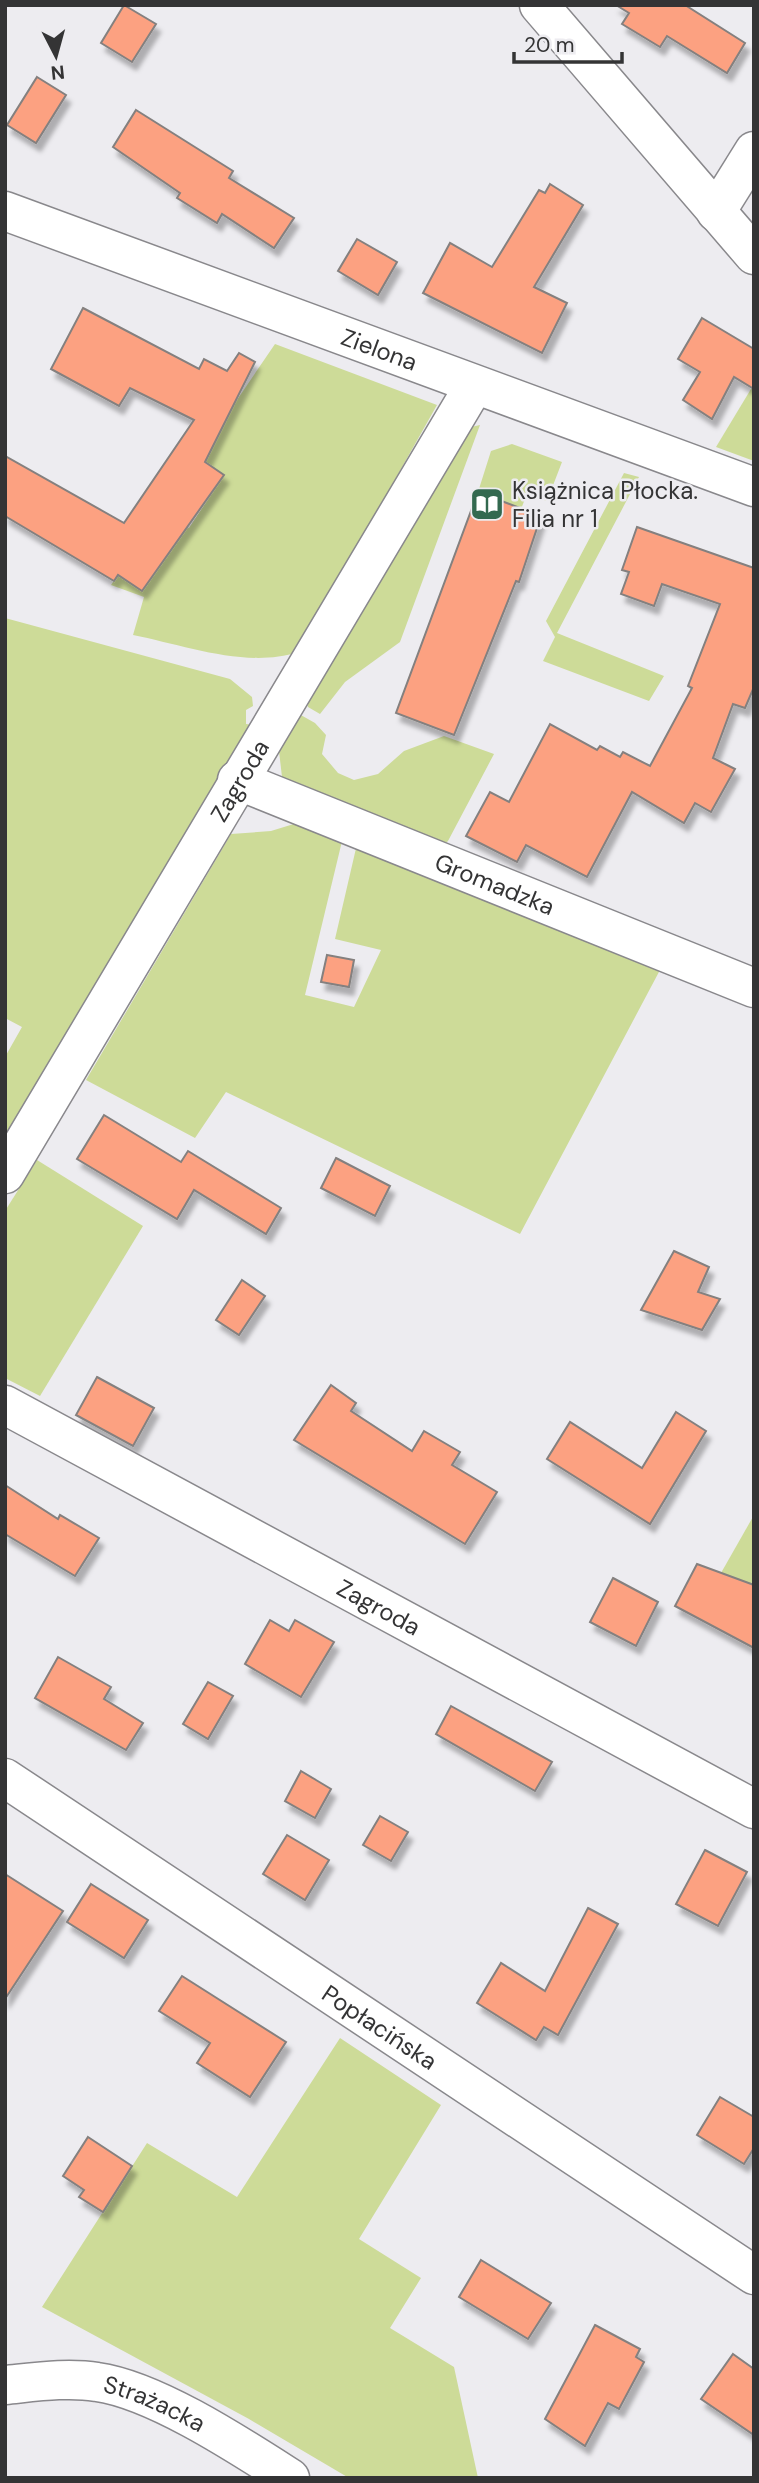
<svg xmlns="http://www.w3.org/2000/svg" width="759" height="2483" font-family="'DM Sans',sans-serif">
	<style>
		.green { fill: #cddb98 }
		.building { fill: #fca181; stroke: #84807f; stroke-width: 2; filter: url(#shadow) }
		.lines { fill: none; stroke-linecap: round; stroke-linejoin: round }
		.minor-casing { stroke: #89888c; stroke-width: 41 }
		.minor { stroke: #fff; stroke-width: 38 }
		.labels { text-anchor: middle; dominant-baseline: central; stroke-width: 5; stroke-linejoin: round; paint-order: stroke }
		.street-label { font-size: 24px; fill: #343435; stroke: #edecf0 }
		.poi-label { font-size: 24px; fill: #343435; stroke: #edecf0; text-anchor: start }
	</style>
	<defs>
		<filter id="shadow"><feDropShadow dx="4.5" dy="8" stdDeviation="2" flood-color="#0004"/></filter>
	</defs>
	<rect width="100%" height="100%" fill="#edecf0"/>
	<g class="green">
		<path d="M 275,344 L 437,405 L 298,652 C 247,669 184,645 133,635 L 144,597 L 111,585 L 162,511 L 189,528 L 224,475 L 198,457 Z"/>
		<polygon points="754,384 754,461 716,447"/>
		<polygon points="480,425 400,642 345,682 320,714 308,707 306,701 471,427"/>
		<polygon points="512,444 562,462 547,501 527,494 521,509 478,492 491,451"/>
		<polygon points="624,473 639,477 557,633 664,676 649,701 543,661 555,637 546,621"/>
		<polygon points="5,618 230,679 252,697 253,706 246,710 246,724 253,725 5,1147 5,1057 22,1027 5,1018"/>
		<polygon points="299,714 315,723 326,735 322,754 338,773 354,780 378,774 404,751 444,736 494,754 448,841 441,847 282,777 279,751"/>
		<polygon points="297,823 343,837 305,995 354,1007 381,950 335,939 357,844 660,970 520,1234 226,1092 195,1138 86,1080 231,834 271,831"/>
		<polygon points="37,1160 143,1226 40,1396 5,1378 5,1211"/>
		<polygon points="754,1515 754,1585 721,1573"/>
		<polygon points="340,2038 441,2105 359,2239 421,2278 390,2328 454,2367 478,2478 349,2478 249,2419 42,2307 147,2143 237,2197"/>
	</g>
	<g class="building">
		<polygon points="124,5 156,24 132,62 101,43"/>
		<polygon points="616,5 685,5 745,43 727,73 667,36 660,47 622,24 629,13"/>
		<polygon points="37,77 66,95 36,143 7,125"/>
		<polygon points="136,110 233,171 229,178 294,218 274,248 222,214 217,223 177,198 180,193 113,147"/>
		<polygon points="550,184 583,205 534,287 567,303 542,353 423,293 450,243 492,267 539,190 545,193"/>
		<polygon points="357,239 397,262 378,295 338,271"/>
		<polygon points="83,308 199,369 204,359 227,371 239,353 255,362 205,462 224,475 142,591 118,575 114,581 5,516 5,456 124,523 194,420 130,388 119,406 51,369"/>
		<polygon points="702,318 754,349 754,389 734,377 712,419 683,400 700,372 678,359"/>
		<polygon points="478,492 541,516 519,582 516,581 454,735 396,713"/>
		<polygon points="637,527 754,568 754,687 745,708 733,704 713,758 735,769 711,812 695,803 684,823 632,792 587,877 526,845 517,862 466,836 490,792 509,802 550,724 597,750 600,746 620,757 623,752 650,766 692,688 688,686 720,604 662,584 654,606 621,594 629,572 622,570"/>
		<polygon points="327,955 354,960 349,987 321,982"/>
		<polygon points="104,1115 181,1162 188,1151 281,1208 266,1234 194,1190 177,1219 77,1159"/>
		<polygon points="336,1158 390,1186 375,1216 321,1188"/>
		<polygon points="674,1251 709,1267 698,1292 720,1299 702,1330 641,1310"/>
		<polygon points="242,1280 265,1296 239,1335 216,1320"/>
		<polygon points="97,1377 154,1408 133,1446 76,1415"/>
		<polygon points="331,1385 356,1403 351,1411 412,1451 424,1431 460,1452 452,1465 497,1492 465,1544 294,1440"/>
		<polygon points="676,1412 706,1431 650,1524 547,1459 570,1422 642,1468"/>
		<polygon points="5,1485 58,1519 60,1515 99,1538 75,1576 5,1534"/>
		<polygon points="697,1564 754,1585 754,1648 675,1606"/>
		<polygon points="613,1578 658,1602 636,1646 590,1622"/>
		<polygon points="270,1620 289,1631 295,1620 334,1642 301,1697 245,1664"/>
		<polygon points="58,1657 111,1687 104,1699 143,1723 126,1750 35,1698"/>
		<polygon points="208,1682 233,1696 208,1739 183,1724"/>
		<polygon points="451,1706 552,1762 535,1791 436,1734"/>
		<polygon points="301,1771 331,1789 315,1818 285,1801"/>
		<polygon points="380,1816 408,1832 391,1861 363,1845"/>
		<polygon points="287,1835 329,1860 305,1900 263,1874"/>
		<polygon points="705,1850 747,1872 718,1926 676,1904"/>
		<polygon points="5,1874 63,1911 5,1999"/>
		<polygon points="91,1884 148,1920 124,1958 67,1922"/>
		<polygon points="588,1908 618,1924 558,2035 544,2027 536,2040 477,2003 501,1963 545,1991"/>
		<polygon points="182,1976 286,2042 250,2097 197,2063 210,2043 159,2011"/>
		<polygon points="720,2097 754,2117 754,2148 744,2164 697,2135"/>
		<polygon points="88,2137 132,2166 103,2212 79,2197 84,2190 63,2176"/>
		<polygon points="481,2260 551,2303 528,2339 459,2297"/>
		<polygon points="595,2325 640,2349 636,2357 644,2362 619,2409 608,2403 585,2446 545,2419"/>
		<polygon points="733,2354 754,2369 754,2435 701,2399"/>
	</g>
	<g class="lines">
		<g class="minor-casing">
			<g id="minor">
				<polyline points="539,5 754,255"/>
				<path id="s1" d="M 5,211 L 754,487"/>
				<polyline points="716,212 754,151"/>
				<path id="s2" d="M 237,780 L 754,988"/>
				<path id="s3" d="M 5,1174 L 474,386"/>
				<path id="s4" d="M 5,1405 L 754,1809"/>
				<path id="s5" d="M 5,1778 L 754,2275"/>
				<path id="s6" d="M 5,2385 C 35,2382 68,2377 97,2382 C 155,2390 240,2446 290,2478"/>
			</g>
		</g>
		<use href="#minor" class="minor"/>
	</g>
	<defs>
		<g id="library-square" transform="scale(1.75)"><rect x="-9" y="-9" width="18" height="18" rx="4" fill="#33694f" stroke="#edecf0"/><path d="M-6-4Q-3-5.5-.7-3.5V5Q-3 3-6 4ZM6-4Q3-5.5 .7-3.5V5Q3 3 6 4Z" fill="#fff"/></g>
	</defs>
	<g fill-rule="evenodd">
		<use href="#library-square" x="487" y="504"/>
	</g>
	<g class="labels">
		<g class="street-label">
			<text stroke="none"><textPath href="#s1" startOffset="399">Zielona</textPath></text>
			<text stroke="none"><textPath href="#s3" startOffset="458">Zagroda</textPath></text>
			<text stroke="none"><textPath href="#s2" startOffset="278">Gromadzka</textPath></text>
			<text stroke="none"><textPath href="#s4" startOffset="425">Zagroda</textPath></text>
			<text stroke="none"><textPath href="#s5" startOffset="450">Popłacińska</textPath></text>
			<text stroke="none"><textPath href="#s6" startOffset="154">Strażacka</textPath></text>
		</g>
		<g class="poi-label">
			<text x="512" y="490">Książnica Płocka.<tspan x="512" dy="28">Filia nr 1</tspan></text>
		</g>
	</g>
	<rect width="759" height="2483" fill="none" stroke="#343435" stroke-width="14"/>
	<g transform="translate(56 56) rotate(174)" stroke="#edecf0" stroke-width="5" paint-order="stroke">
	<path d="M0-5L12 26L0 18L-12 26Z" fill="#343435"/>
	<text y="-10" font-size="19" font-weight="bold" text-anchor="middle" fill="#343435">N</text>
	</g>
	<path d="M514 52v10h108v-10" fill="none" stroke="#343435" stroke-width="3.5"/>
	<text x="524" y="52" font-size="21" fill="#343435" stroke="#edecf0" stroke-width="5" paint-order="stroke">20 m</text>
</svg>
